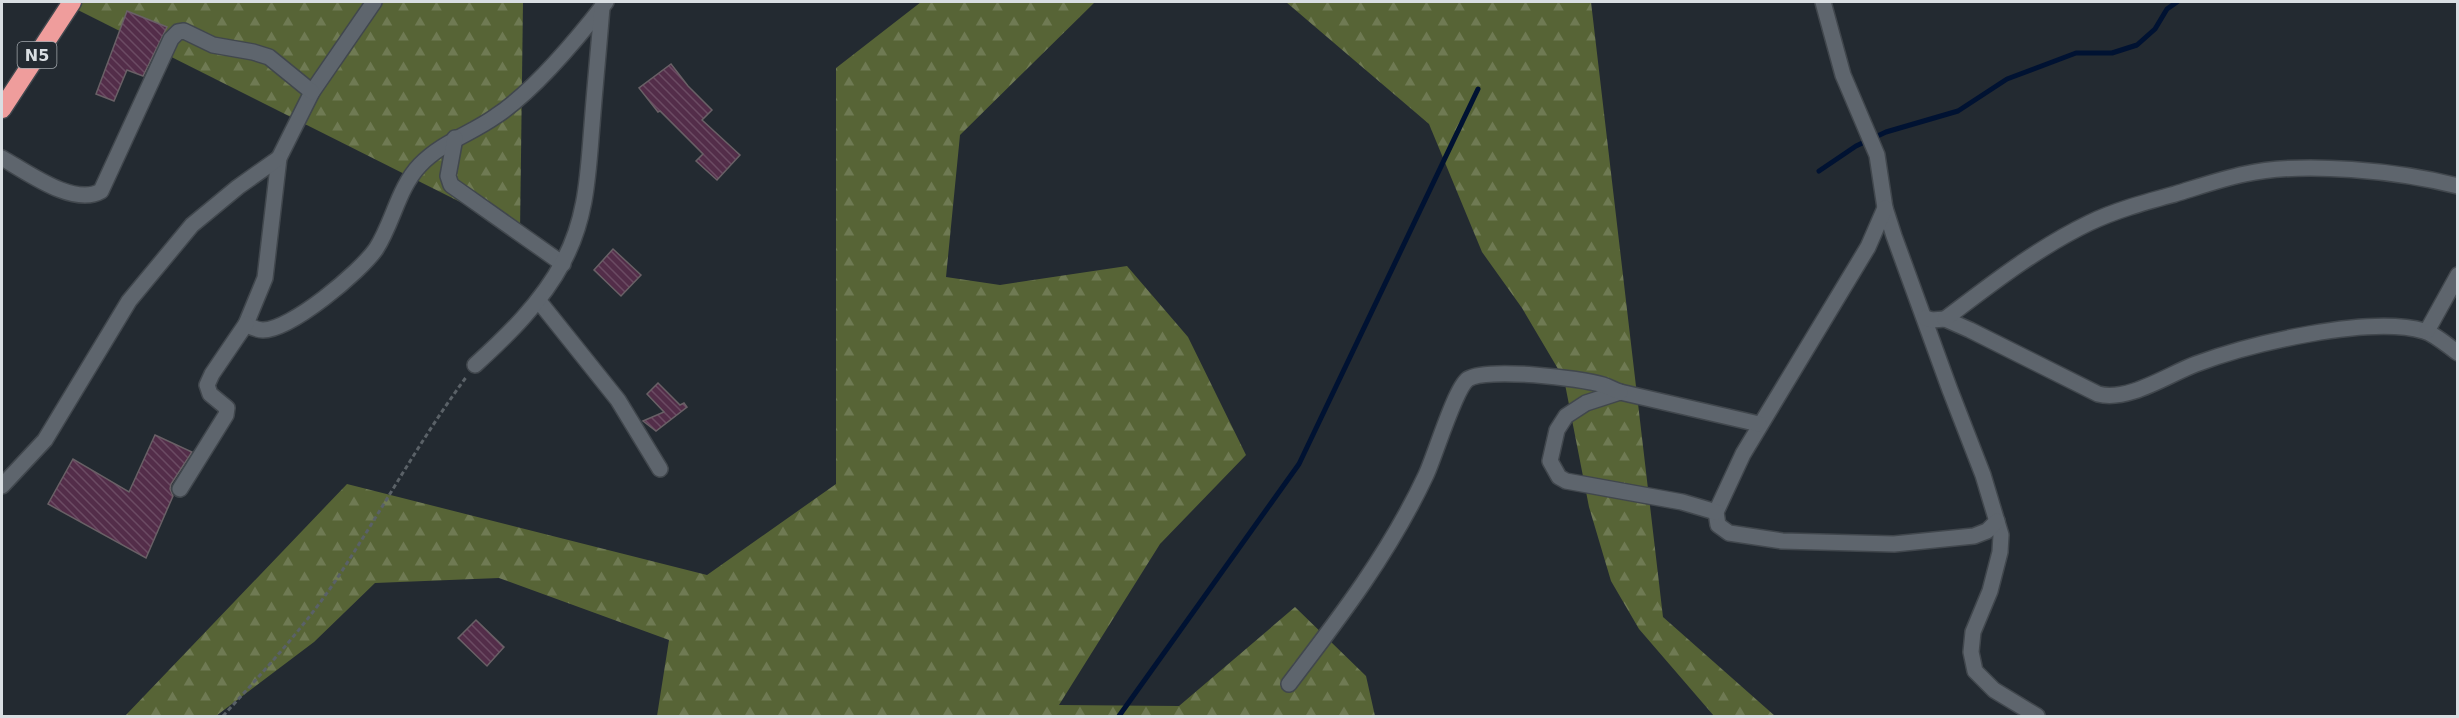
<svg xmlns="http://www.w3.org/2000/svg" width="2459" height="718" font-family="'DejaVu Sans',sans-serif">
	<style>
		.forest { fill: url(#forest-firs) }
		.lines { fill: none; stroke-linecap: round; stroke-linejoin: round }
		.stream { stroke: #001232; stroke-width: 5 }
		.building { fill: url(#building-back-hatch); stroke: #696066; stroke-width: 1.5 }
		.minor-casing { stroke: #41474d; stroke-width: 18 }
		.highway-casing { stroke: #41474d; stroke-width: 21 }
		.path { stroke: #5a6167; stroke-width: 3; stroke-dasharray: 4.5 3; stroke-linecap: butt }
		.minor { stroke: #5e656d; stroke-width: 15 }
		.highway { stroke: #ef9d9c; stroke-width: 18 }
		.labels { text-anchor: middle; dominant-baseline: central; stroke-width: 4.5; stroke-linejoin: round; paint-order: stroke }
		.shield { fill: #232a31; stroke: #a2a8ad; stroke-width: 1.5 }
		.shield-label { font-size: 16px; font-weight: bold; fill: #d9dee2 }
	</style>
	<defs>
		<pattern id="forest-firs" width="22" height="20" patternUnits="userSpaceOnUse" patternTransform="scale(1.5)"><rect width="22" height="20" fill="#576436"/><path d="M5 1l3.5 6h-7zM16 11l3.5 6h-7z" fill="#6f7a53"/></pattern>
		<pattern id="building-back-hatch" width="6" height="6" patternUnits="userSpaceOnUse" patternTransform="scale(1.5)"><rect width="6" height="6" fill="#532d49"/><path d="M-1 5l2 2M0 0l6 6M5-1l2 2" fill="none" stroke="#6b4b63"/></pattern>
	</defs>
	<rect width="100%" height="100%" fill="#232a31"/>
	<g class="forest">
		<polygon points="62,2 523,2 520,232"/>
		<polygon points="921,2 1095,2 960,135 946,277 1000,285 1127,266 1188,337 1246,455 1160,544 1059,705 1179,706 1295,607 1366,676 1375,716 657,716 669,640 499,578 375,583 314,642 216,716 125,716 347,484 707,575 836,484 836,68"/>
		<polygon points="1286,2 1591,2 1663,617 1775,716 1714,716 1639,629 1611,581 1589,507 1564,379 1522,308 1482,252 1429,124"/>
	</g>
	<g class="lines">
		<g class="stream">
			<polyline points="1819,171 1856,146 1886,132 1958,111 2007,79 2076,53 2112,53 2137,45 2155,29 2167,9 2177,2"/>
			<polyline points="1119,716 1299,464 1478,89"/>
		</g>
	</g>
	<g class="building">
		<polygon points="127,11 167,27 143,76 127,70 114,101 96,94"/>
		<polygon points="671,64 688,86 712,110 702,120 740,155 717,180 696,161 703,154 660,111 658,112 639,88"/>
		<polygon points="613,249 641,275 621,296 594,270"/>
		<polygon points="658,383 680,405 684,403 687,407 656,431 643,421 664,412 647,394"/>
		<polygon points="155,435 192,452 171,484 170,489 173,496 146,558 48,504 73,459 129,492"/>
		<polygon points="476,620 504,647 487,666 458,638"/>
	</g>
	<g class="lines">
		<g class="minor-casing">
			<g id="minor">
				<path d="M 374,2 L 312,92 L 279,158 L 265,278 L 246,324 C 251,327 257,330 263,330 C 291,330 360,272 376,249 C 393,223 398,188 420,165 C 442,142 471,134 496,116 C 534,91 578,38 606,2"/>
				<polyline points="1823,2 1843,75 1877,155 1885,208 1894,236 1950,390 1983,475 2001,535 2000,552 1990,591 1973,632 1971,652 1975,671 1994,690 2037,716"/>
				<polyline points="455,138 448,176 451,185 563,264"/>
				<path d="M 2,158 C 27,172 74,207 101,191 L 171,39 L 178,32 L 184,31 L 213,45 L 253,52 L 269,57 L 312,92"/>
				<polyline points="1885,208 1868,247 1743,454 1716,512 1718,525 1729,533 1782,541 1894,544 1974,536 1987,531 1997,521"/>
				<polyline points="538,300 618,400 660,469"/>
				<path d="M 1925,318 L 1932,320 L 1945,319 L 1970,330 L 2098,394 C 2128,402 2167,375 2196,364 C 2249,344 2369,315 2424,331 C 2435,334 2448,346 2458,353"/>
				<path d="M 1945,319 C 1990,285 2037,248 2089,223 C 2116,210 2146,202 2175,194 C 2198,187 2221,179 2245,174 C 2304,161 2399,171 2458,186"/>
				<polyline points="2427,331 2458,275"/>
				<path d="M 475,365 C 508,335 542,302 563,262 C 587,218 588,173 592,125 C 595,85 599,46 602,7"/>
				<polyline points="2,486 45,440 129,301 192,225 238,187 279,158"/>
				<polyline points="180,489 226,415 227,408 210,394 207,385 212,374 246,324"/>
				<polyline points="1716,512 1682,502 1566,481 1559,477 1550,461 1557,430 1566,416 1586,403 1620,392 1759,424"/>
				<path d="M 1289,684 C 1341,616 1390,552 1426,475 C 1435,456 1455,388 1468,379 C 1486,367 1581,378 1603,385 C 1609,387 1614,390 1620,392"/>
			</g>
		</g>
		<g class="highway-casing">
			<polyline id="highway" points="2,109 72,2"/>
		</g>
		<path class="path" d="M 223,716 C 263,672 303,629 336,580 C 381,512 419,441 467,376"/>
		<use href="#minor" class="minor"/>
		<use href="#highway" class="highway"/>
	</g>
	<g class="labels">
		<rect class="shield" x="17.5" y="42" width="39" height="26" rx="4.5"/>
		<g class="shield-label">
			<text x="37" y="55">N5</text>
		</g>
	</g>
	<rect width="2459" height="718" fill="none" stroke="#d9dee2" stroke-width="6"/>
</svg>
